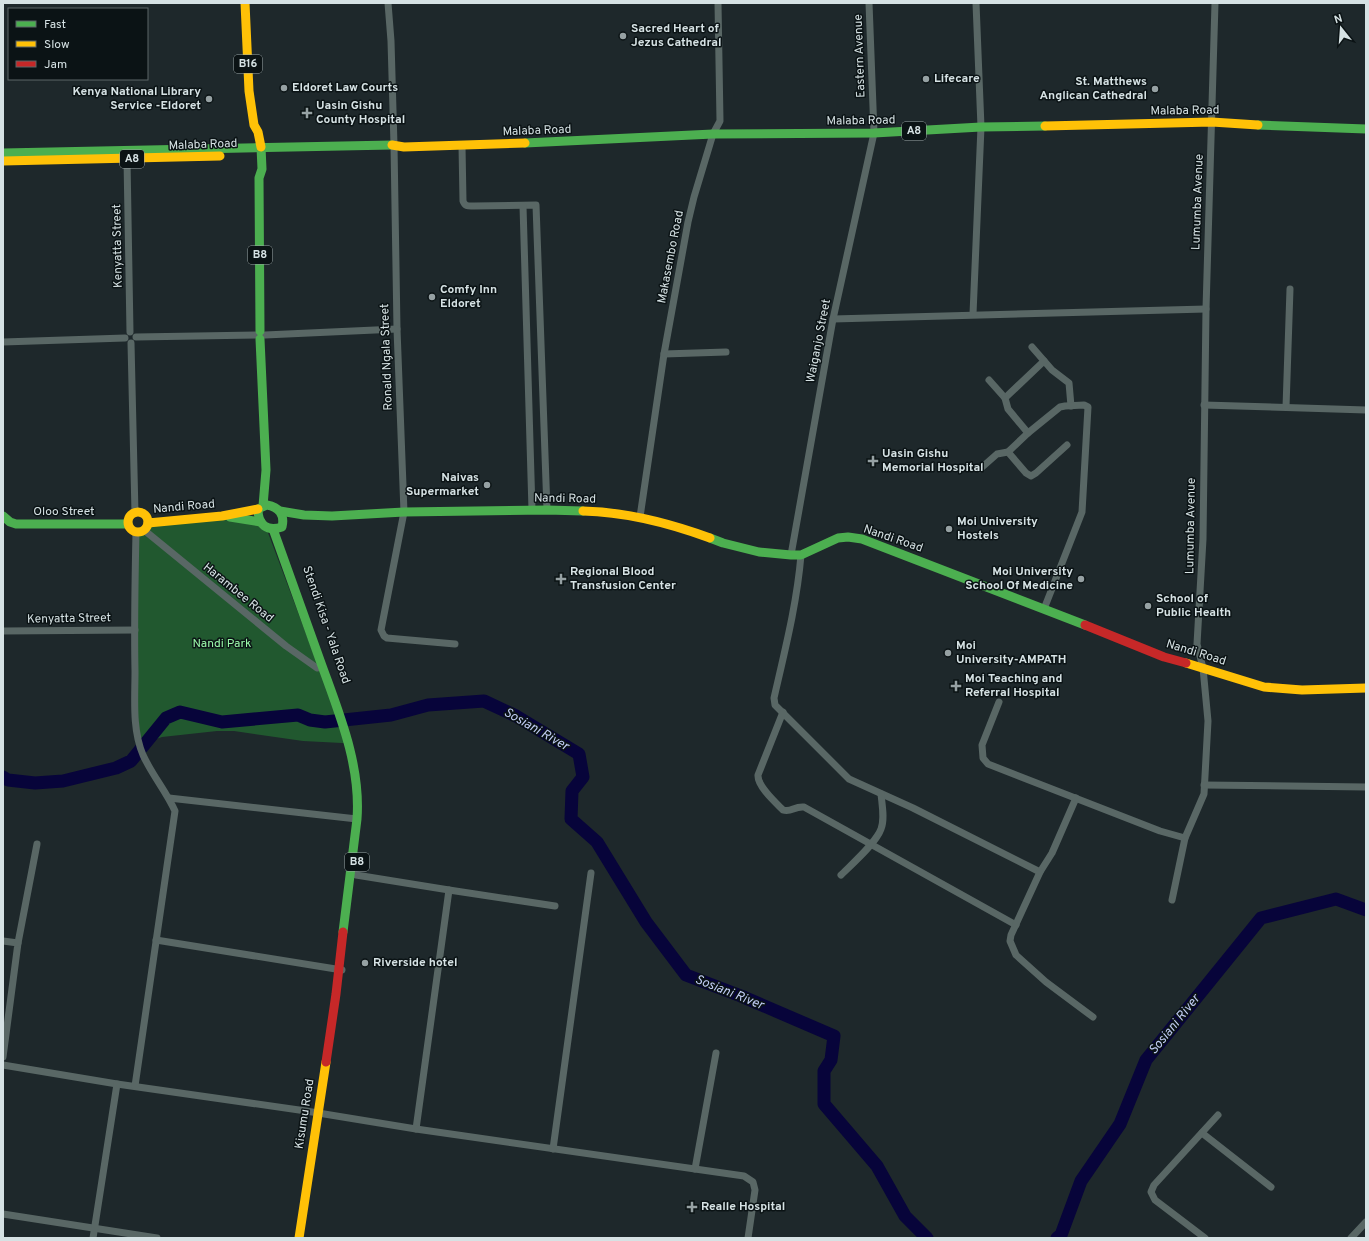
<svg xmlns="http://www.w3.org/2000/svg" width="1369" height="1241" font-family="Overpass,sans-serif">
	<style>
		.green { fill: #21582f }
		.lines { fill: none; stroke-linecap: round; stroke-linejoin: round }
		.river { stroke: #07043a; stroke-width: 13 }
		.street { stroke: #596765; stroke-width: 7 }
		.fast { stroke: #4caf50; stroke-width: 9 }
		.slow { stroke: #ffc107; stroke-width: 9 }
		.jam { stroke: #c62828; stroke-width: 9 }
		.poi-dot { fill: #96a1a3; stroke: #0b1315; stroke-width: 1.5 }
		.labels { text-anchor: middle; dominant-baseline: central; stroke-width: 3; stroke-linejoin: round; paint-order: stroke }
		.shield { fill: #0b1315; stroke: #99a4a6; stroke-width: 1 }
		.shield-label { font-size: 11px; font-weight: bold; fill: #d6e2e4 }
		.poi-label { font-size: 12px; font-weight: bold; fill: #d6e2e4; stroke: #0b1315; text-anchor: start }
		.street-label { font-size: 12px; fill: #d6e2e4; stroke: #0b1315 }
		.park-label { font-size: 12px; fill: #9af8a9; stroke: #0b1315 }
		.water-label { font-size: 13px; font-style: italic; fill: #c2cef6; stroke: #0b1315 }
	</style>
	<rect width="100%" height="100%" fill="#1e282b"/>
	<polygon class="green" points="223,517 260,523 267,530 347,743 342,743 303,741 234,731 217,731 162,737 153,740 145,755 138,733 135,678 138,533 146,530 149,524"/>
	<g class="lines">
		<g class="river">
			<polyline points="3,777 8,780 35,783 63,781 116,768 131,761 166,718 180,712 222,722 298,715 310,720 325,722 391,715 428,705 484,701 516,716 579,754 583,777 572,791 571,819 597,842 646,922 686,975 741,996 834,1036 831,1060 824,1071 824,1104 877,1166 905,1216 927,1238"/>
			<polyline points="1057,1238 1061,1235 1081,1181 1120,1124 1146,1060 1261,918 1336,899 1366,910"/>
		</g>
		<g class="street">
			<polyline points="388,3 391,41 394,145 397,329 404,512 381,630 384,636 387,638 455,644"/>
			<path d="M 462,146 L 463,201 C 465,207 469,206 474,206 L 536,205 L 547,510"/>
			<polyline points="127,159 130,332"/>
			<polyline points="523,206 532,510"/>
			<polyline points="973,314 981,127 976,3"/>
			<polyline points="833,319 1206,309"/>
			<polyline points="265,335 397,329"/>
			<polyline points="136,337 256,335"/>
			<polyline points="3,342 125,338"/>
			<polyline points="131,343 135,513"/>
			<polyline points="1032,347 1052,370 1069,383 1071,406"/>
			<polyline points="664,354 726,352"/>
			<polyline points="989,380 1005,398"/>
			<polyline points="1204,405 1366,410"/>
			<polyline points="1286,407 1290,289"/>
			<polyline points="1028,433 1008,409 1005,398 1044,361"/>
			<polyline points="1008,452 1026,473 1031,476 1036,473 1067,445"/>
			<polyline points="980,469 997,454 1008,452 1028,433 1060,407 1065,406 1084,405 1088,407 1082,512 1044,609"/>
			<polyline points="640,517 664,354 688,222 694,197 713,134 720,121 718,3"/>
			<polyline points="144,530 286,646 317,668 322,667"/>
			<polyline points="791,555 833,319 874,133 869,3"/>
			<path d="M 801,555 C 797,603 785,650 774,698 L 775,705 L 849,779 L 913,808 L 1040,872 L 1052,853 L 1076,798"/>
			<polyline points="3,631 135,630"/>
			<polyline points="999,702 982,745 983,758 988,764 1160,831 1185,838 1204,794 1208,721 1203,668 1197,644 1203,539 1206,309 1215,3"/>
			<path d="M 783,712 L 758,775 C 757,786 775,802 783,810 C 791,813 794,806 804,807 L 1016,925"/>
			<polyline points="1204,785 1366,787"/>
			<polyline points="169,798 357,819"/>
			<polyline points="1040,872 1011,935 1010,941 1016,955 1046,982 1093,1017"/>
			<polyline points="356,875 449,890 416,1129"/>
			<path d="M 841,875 C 852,864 876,843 881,829 C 885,819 882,805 881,794"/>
			<polyline points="449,890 555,906"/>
			<polyline points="1172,900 1185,838"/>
			<polyline points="156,940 342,970"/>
			<polyline points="3,941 18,943 3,1057"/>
			<polyline points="18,943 37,844"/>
			<polyline points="3,1065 117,1084 306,1111 416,1129 744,1176 753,1182 755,1190 748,1238"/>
			<path d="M 135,1086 L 175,811 C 166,791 152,775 143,755 C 132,729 135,699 135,671 C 134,625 135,578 136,532"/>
			<polyline points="1202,1133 1271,1187"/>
			<polyline points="553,1149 591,873"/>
			<polyline points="695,1169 716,1053"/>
			<polyline points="3,1214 157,1238"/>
			<polyline points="93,1238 117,1084"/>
			<polyline points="1205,1238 1155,1200 1151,1192 1154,1185 1218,1115"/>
			<polyline points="1351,1238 1366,1222"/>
		</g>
		<g class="fast">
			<polyline points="1258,125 1366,129"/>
			<polyline points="525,143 713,134 874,133 981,127 1045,126"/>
			<polyline points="3,153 392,145"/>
			<polyline points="260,331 259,178 262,169 261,147"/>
			<polyline points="260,339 266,470 263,506"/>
			<path d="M 267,505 C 279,507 285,515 282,527 C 267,532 258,525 258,509 Z"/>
			<polyline points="280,511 304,515 332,516 404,512 547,510 583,511"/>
			<polyline points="3,516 10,522 16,524 128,524"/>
			<polyline points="230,517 261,522"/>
			<path d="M 273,529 C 289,574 305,619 321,663 C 339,713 361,765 357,819 L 343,932"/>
			<polyline points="710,538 723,543 759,552 791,555 801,555 838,538 848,537 862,539 1085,625"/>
		</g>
		<g class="slow">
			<polyline points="245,3 249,91 254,125 258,132 261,147"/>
			<polyline points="1045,126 1212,122 1258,125"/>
			<polyline points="392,145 404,147 525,143"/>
			<polyline points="3,161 220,156"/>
			<path d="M 583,511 C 627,512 669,523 710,538"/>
			<circle cx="138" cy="522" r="10"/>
			<polyline points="148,523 222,516 258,509"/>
			<polyline points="1186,663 1264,687 1302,690 1366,688"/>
			<polyline points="299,1238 326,1062"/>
		</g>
		<g class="jam">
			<polyline points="1085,625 1164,657 1186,663"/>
			<polyline points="326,1062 336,994 343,932"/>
		</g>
	</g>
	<g class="poi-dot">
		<circle cx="623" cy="36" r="4"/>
		<circle cx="926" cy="79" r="4"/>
		<circle cx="284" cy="88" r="4"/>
		<circle cx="1155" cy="89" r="4"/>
		<circle cx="209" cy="99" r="4"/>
		<path d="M305 107h4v4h4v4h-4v4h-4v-4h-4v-4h4z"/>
		<circle cx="432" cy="297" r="4"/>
		<path d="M871 455h4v4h4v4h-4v4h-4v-4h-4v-4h4z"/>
		<circle cx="487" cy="485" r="4"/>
		<circle cx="949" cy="529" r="4"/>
		<path d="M559 573h4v4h4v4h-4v4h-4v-4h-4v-4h4z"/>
		<circle cx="1081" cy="579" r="4"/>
		<circle cx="1148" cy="606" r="4"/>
		<circle cx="948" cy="653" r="4"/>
		<path d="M954 680h4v4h4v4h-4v4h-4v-4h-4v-4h4z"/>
		<circle cx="365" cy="963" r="4"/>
		<path d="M690 1201h4v4h4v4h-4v4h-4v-4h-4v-4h4z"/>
	</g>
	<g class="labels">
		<g class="shield">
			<rect x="234" y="55" width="28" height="18" rx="3"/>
			<rect x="902" y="122" width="24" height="18" rx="3"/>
			<rect x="120" y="150" width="24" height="18" rx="3"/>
			<rect x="248" y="246" width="24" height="18" rx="3"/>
			<rect x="345" y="853" width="24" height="18" rx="3"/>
		</g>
		<g class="shield-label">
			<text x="248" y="64">B16</text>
			<text x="914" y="131">A8</text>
			<text x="132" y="159">A8</text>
			<text x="260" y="255">B8</text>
			<text x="357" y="862">B8</text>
		</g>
		<g class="poi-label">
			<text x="631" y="29">Sacred Heart of<tspan x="631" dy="14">Jezus Cathedral</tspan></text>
			<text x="934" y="79">Lifecare</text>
			<text x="1147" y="82" text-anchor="end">St. Matthews<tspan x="1147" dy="14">Anglican Cathedral</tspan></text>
			<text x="292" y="88">Eldoret Law Courts</text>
			<text x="201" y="92" text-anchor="end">Kenya National Library<tspan x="201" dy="14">Service -Eldoret</tspan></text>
			<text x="316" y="106">Uasin Gishu<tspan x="316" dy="14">County Hospital</tspan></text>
			<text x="440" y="290">Comfy Inn<tspan x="440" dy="14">Eldoret</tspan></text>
			<text x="882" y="454">Uasin Gishu<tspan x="882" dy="14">Memorial Hospital</tspan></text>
			<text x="479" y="478" text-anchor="end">Naivas<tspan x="479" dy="14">Supermarket</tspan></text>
			<text x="957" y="522">Moi University<tspan x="957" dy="14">Hostels</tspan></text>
			<text x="570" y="572">Regional Blood<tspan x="570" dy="14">Transfusion Center</tspan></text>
			<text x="1073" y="572" text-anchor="end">Moi University<tspan x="1073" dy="14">School Of Medicine</tspan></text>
			<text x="1156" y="599">School of<tspan x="1156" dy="14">Public Health</tspan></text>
			<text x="956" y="646">Moi<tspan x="956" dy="14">University-AMPATH</tspan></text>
			<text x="965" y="679">Moi Teaching and<tspan x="965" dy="14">Referral Hospital</tspan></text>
			<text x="373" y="963">Riverside hotel</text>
			<text x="701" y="1207">Realle Hospital</text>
		</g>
		<g class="street-label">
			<text transform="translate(860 56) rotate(-92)">Eastern Avenue</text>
			<text transform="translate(1185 111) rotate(-1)">Malaba Road</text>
			<text transform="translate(861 121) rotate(-1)">Malaba Road</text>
			<text transform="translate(537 131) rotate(-2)">Malaba Road</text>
			<text transform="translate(203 145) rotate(-2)">Malaba Road</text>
			<text transform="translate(1198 202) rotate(-88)">Lumumba Avenue</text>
			<text transform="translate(118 246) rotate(-91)">Kenyatta Street</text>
			<text transform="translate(671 257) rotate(-79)">Makasembo Road</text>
			<text transform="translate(819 341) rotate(-79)">Waiganjo Street</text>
			<text transform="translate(387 357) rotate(-92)">Ronald Ngala Street</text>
			<text transform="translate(565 499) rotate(1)">Nandi Road</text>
			<text transform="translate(184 507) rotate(-5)">Nandi Road</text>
			<text x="64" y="512">Oloo Street</text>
			<text transform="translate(1191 526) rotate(-89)">Lumumba Avenue</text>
			<text transform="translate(893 539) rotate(19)">Nandi Road</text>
			<text transform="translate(238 593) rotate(39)">Harambee Road</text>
			<text transform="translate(69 619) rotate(-1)">Kenyatta Street</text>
			<text transform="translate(326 625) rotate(71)">Stendi Kisa - Yala Road</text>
			<text transform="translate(1196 653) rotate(17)">Nandi Road</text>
			<text transform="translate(305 1114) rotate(-81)">Kisumu Road</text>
		</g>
		<g class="park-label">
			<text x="222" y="644">Nandi Park</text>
		</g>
		<g class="water-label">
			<text transform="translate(536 730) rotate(30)">Sosiani River</text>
			<text transform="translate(729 993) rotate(22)">Sosiani River</text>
			<text transform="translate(1175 1025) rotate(-51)">Sosiani River</text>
		</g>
	</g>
	<rect width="1369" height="1241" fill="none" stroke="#d6e2e4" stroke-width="8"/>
	<rect x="8" y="8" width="140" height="72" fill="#0b1315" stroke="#5c6668"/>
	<rect x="16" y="21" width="20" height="6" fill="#4caf50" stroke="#5c6668"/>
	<text x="44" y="28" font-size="12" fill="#d6e2e4">Fast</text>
	<rect x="16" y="41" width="20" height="6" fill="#ffc107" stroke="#5c6668"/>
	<text x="44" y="48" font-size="12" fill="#d6e2e4">Slow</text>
	<rect x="16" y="61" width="20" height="6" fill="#c62828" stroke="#5c6668"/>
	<text x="44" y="68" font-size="12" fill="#d6e2e4">Jam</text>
	<g transform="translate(1341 28) rotate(343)" stroke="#0b1315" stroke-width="3" paint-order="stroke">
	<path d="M0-3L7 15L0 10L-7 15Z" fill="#d6e2e4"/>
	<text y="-6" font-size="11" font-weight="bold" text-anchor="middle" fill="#d6e2e4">N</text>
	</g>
</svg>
